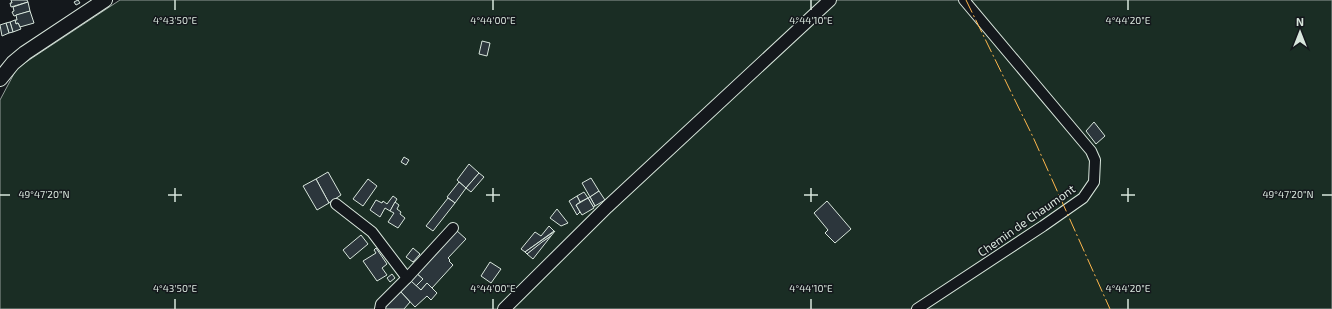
<svg xmlns="http://www.w3.org/2000/svg" width="1332" height="309" font-family="'Exo 2',sans-serif">
	<style>
		.green { fill: #1a2d24; stroke: #939e99 }
		.building { fill: #2c363c; stroke: #d8e6dc }
		.lines { fill: none; stroke-linecap: round; stroke-linejoin: round }
		.minor-casing { stroke: #d8e6dc; stroke-width: 12 }
		.tertiary-casing { stroke: #d8e6dc; stroke-width: 14 }
		.secondary-casing { stroke: #d8e6dc; stroke-width: 16 }
		.minor { stroke: #14181c; stroke-width: 10 }
		.tertiary { stroke: #14181c; stroke-width: 12 }
		.secondary { stroke: #14181c; stroke-width: 14 }
		.power { stroke: #ffb74d; stroke-width: 1; stroke-dasharray: 14 3 2 3; stroke-linecap: butt }
		.ticks { fill: none; stroke: #d8e6dc; stroke-width: 1.5 }
		.labels { text-anchor: middle; dominant-baseline: central; stroke-width: 3; stroke-linejoin: round; paint-order: stroke }
		.street-label { font-size: 12px; fill: #d8e6dc; stroke: #14181c }
		.ticks-label { font-size: 10px; text-anchor: middle; fill: #d8e6dc; stroke: #14181c; stroke-width: 3; stroke-linejoin: round; paint-order: stroke }
	</style>
	<rect width="100%" height="100%" fill="#14181c"/>
	<polygon class="green" points="120,0 1332,0 1332,309 0,309 0,100 17,68"/>
	<g class="building">
		<polygon points="11,0 27,0 28,2 11,7 10,3 12,3"/>
		<polygon points="78,0 80,3 76,5 74,2"/>
		<polygon points="28,2 30,11 14,16 12,12 14,11 13,7"/>
		<polygon points="30,11 34,23 20,27 18,23 16,24 15,20 17,20 16,15"/>
		<polygon points="15,20 16,24 18,23 21,29 13,32 10,22"/>
		<polygon points="10,22 13,32 9,33 6,23"/>
		<polygon points="6,23 9,33 2,36 0,25"/>
		<polygon points="482,41 490,43 487,56 479,54"/>
		<polygon points="1094,122 1105,136 1096,144 1086,131"/>
		<polygon points="404,157 409,160 406,165 401,162"/>
		<polygon points="469,164 479,173 466,188 457,180"/>
		<polygon points="328,172 341,195 329,203 316,179"/>
		<polygon points="479,173 484,177 471,192 466,188"/>
		<polygon points="591,178 599,191 590,197 582,183"/>
		<polygon points="316,179 329,203 317,210 303,186"/>
		<polygon points="368,179 377,186 363,206 353,199"/>
		<polygon points="459,182 466,188 455,203 447,197"/>
		<polygon points="599,191 605,200 595,206 590,197"/>
		<polygon points="584,192 588,198 580,202 577,196"/>
		<polygon points="393,196 397,199 390,211 385,208 380,217 370,210 376,200 382,203 383,201 387,204"/>
		<polygon points="577,196 580,202 576,205 580,212 577,215 569,201"/>
		<polygon points="590,197 595,206 593,207 588,198"/>
		<polygon points="448,198 455,203 433,231 426,226"/>
		<polygon points="588,198 594,208 582,215 576,205"/>
		<polygon points="827,201 851,229 835,243 825,233 828,230 814,213"/>
		<polygon points="395,202 399,205 397,209 401,212 400,214 405,218 398,228 388,222 394,213 390,211"/>
		<polygon points="557,209 568,223 561,226 550,218"/>
		<polygon points="549,226 554,231 525,252 521,249 535,232 541,236"/>
		<polygon points="456,230 466,239 448,258 450,260 449,261 453,265 432,288 427,283 421,290 416,286 423,279 416,273"/>
		<polygon points="555,231 551,236 527,254 525,252"/>
		<polygon points="361,235 368,244 350,259 343,250"/>
		<polygon points="551,236 533,259 527,254 542,242"/>
		<polygon points="376,248 387,264 382,268 387,275 377,281 363,261 376,253 374,250"/>
		<polygon points="413,248 420,254 413,262 406,257"/>
		<polygon points="490,262 501,269 491,283 481,276"/>
		<polygon points="416,273 423,279 416,286 410,280"/>
		<polygon points="392,274 395,278 390,282 387,278"/>
		<polygon points="411,281 421,290 427,283 437,293 431,300 427,296 415,307 400,291"/>
		<polygon points="400,291 410,302 404,309 384,309 386,306"/>
	</g>
	<g class="lines">
		<g class="minor-casing">
			<g id="minor">
				<polyline points="336,204 372,232 407,278"/>
				<polyline points="380,309 381,304 407,278 453,228"/>
				<polyline points="917,309 1043,226 1083,198 1094,182 1095,160 1091,151 964,0"/>
			</g>
		</g>
		<g class="tertiary-casing">
			<polyline id="tertiary" points="504,309 607,207 830,0"/>
		</g>
		<g class="secondary-casing">
			<polyline id="secondary" points="0,79 13,63 25,53 105,0"/>
		</g>
		<use href="#minor" class="minor"/>
		<use href="#tertiary" class="tertiary"/>
		<use href="#secondary" class="secondary"/>
		<polyline class="power" points="966,0 1033,137 1110,309"/>
	</g>
	<path class="ticks" d="M 175,0 L 175,10M 493,0 L 493,10M 811,0 L 811,10M 1128,0 L 1128,10M 175,188 L 175,202M 493,188 L 493,202M 811,188 L 811,202M 1128,188 L 1128,202M 0,195 L 10,195M 168,195 L 182,195M 486,195 L 500,195M 804,195 L 818,195M 1121,195 L 1135,195M 1322,195 L 1332,195M 175,299 L 175,309M 493,299 L 493,309M 811,299 L 811,309M 1128,299 L 1128,309"/>
	<g class="labels">
		<g class="street-label">
			<text transform="translate(1026 220) rotate(-35)">Chemin de Chaumont</text>
		</g>
	</g>
	<g class="ticks-label">
		<text x="175" y="24">4°43'50"E</text>
		<text x="493" y="24">4°44'00"E</text>
		<text x="811" y="24">4°44'10"E</text>
		<text x="1128" y="24">4°44'20"E</text>
		<text x="44" y="198">49°47'20"N</text>
		<text x="1288" y="198">49°47'20"N</text>
		<text x="175" y="292">4°43'50"E</text>
		<text x="493" y="292">4°44'00"E</text>
		<text x="811" y="292">4°44'10"E</text>
		<text x="1128" y="292">4°44'20"E</text>
	</g>
	<g transform="translate(1300 32)" stroke="#14181c" stroke-width="3" paint-order="stroke">
	<path d="M0-3L7 15L0 10L-7 15Z" fill="#d8e6dc"/>
	<text y="-6" font-size="11" font-weight="bold" text-anchor="middle" fill="#d8e6dc">N</text>
	</g>
</svg>
